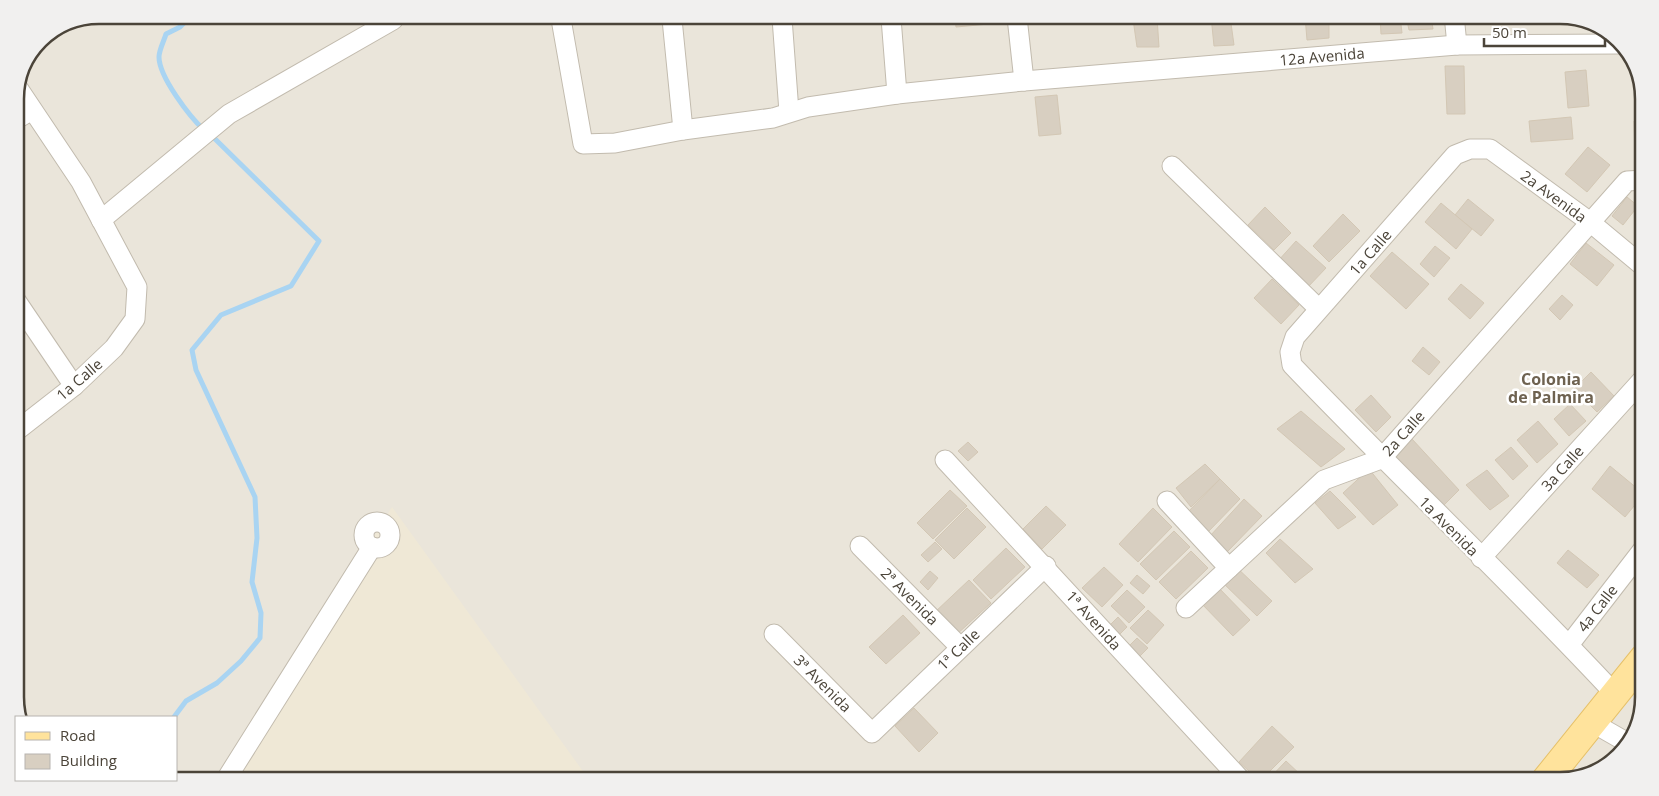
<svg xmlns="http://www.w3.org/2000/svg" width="1659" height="796" font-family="'Open Sans',sans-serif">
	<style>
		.residential { fill: #eae5da }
		.education { fill: #efe8d6 }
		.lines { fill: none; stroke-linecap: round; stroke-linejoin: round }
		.stream { stroke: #a9d4f2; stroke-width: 5 }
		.building { fill: #d8cfc1; stroke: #d3c7b4 }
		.street-casing { stroke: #c2bbae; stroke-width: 21 }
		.primary-casing { stroke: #e6c16a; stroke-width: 30 }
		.street { stroke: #fff; stroke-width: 19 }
		.primary { stroke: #ffe39c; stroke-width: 28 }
		.labels { text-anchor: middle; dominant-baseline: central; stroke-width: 5; stroke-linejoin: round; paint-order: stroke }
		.street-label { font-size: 15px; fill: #4b4439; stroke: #fff }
		.neighbourhood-label { font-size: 16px; font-weight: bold; fill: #6e6250; stroke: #fff }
		.rim { fill: none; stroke: #4b4439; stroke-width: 2.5 }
	</style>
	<rect width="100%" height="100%" fill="#f6f3ec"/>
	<polygon class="residential" points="1560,15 1597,23 1630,52 1644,93 1644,697 1636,734 1607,767 1561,781 99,781 93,780 176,780 176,717 20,717 15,703 15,93 40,39 67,21"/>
	<polygon class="education" points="392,507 590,781 223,781"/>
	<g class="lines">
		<g class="stream">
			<path d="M 186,21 L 180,27 L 166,34 C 164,41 159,50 159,57 C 159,77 190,117 204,130"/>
			<polyline points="174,717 186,701 217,683 241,661 260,638 261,613 252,582 257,538 255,497 196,370 192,350 221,315 291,286 319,241 211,135"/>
			<polyline points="134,781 135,780"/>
		</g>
	</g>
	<g class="building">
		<polygon points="1211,16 1230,16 1234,45 1214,46"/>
		<polygon points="1305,16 1329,16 1329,38 1307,40"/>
		<polygon points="1380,16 1400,16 1402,33 1381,34"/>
		<polygon points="1406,16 1431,16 1433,29 1409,30"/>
		<polygon points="995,17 995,22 989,24 956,27 955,18"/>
		<polygon points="1064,17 1085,17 1085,21 1064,23"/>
		<polygon points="1157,17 1159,47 1137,47 1133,19"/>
		<polygon points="1445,66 1464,66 1465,114 1447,114"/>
		<polygon points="1586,70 1589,106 1568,108 1565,72"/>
		<polygon points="1057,95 1061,134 1039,136 1035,97"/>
		<polygon points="1571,117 1573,139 1531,142 1529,121"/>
		<polygon points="1634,121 1644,121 1644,155 1635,155"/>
		<polygon points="1588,147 1610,165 1587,192 1565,174"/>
		<polygon points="1627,197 1638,206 1623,225 1612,216"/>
		<polygon points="1468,199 1494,220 1481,236 1455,215"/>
		<polygon points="1441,203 1472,229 1456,249 1425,222"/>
		<polygon points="1265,207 1291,233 1274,250 1248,225"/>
		<polygon points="1343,214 1360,231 1329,262 1313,246"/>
		<polygon points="1296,241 1326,268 1307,288 1278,261"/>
		<polygon points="1586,243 1614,265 1597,286 1570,264"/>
		<polygon points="1435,246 1450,258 1434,277 1420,264"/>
		<polygon points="1392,252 1429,284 1406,309 1370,276"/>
		<polygon points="1272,279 1299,305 1281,324 1254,298"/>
		<polygon points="1461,284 1484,303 1470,319 1448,299"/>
		<polygon points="1562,295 1573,305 1560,320 1549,309"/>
		<polygon points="1423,347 1440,362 1429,375 1412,361"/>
		<polygon points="1591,372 1614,396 1597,412 1574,389"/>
		<polygon points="1371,395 1391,417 1376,432 1355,410"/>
		<polygon points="1570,404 1586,421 1569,436 1554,419"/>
		<polygon points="1301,411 1345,449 1321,467 1277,429"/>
		<polygon points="1538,421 1558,444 1537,463 1517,440"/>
		<polygon points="1412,439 1459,490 1441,508 1395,456"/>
		<polygon points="968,442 978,452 968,461 958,451"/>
		<polygon points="1511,447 1528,466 1513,480 1495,460"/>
		<polygon points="1205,464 1220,479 1191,507 1176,488"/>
		<polygon points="1610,466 1644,494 1625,517 1592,489"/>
		<polygon points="1369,469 1398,505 1373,525 1343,493"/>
		<polygon points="1487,470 1509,496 1490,510 1466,485"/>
		<polygon points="1220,479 1240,499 1208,532 1187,513"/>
		<polygon points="950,490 967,506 933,539 917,523"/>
		<polygon points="1330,491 1356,517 1338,529 1315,503"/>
		<polygon points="1244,499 1262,516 1227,552 1210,536"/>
		<polygon points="1046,506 1066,525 1042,549 1023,529"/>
		<polygon points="967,508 986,527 954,559 935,540"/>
		<polygon points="1153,508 1172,527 1138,562 1119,544"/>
		<polygon points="1174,531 1190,547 1156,580 1140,564"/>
		<polygon points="1280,539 1313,569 1295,583 1266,553"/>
		<polygon points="935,542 942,549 928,562 921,555"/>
		<polygon points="1006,548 1025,567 991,599 973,580"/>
		<polygon points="1568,550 1599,575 1587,588 1557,563"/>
		<polygon points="1191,551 1208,568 1176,599 1159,582"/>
		<polygon points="1234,565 1272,601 1257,616 1220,580"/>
		<polygon points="1104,567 1123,585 1102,607 1082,588"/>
		<polygon points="930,571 938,578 928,590 920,582"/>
		<polygon points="1137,575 1150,586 1143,594 1130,583"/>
		<polygon points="969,580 991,603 955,636 934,613"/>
		<polygon points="1217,586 1250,620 1233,636 1200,602"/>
		<polygon points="1127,590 1145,607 1129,623 1111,606"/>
		<polygon points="1148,610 1164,625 1147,644 1130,628"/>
		<polygon points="903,615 920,633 886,664 869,647"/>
		<polygon points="1118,617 1127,627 1120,634 1110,625"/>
		<polygon points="1137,638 1148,648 1139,657 1128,647"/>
		<polygon points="914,708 938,733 919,752 895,726"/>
		<polygon points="1272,726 1294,747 1260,781 1239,762"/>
		<polygon points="1286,761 1303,777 1299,781 1267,781"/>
	</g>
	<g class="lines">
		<g class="street-casing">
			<g id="street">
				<polyline points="1454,15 1457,45"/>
				<polyline points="1017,17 1024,81"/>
				<polyline points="782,18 789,112"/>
				<polyline points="891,18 897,94"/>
				<polyline points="561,19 583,144 615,143 683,130 773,118 808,107 897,94 1024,81 1457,45 1621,44"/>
				<polyline points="672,19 683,130"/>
				<polyline points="15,120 32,110"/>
				<polyline points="1172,166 1319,309"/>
				<polyline points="101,220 229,114 393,20"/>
				<polyline points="15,299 74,386"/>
				<polyline points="15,432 74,386 114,348 135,319 137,287 81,182 18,88"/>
				<polyline points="945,460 1242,781"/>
				<polyline points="1167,501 1229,568"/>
				<circle cx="377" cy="535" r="13"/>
				<polyline points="860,546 960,647"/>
				<polyline points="1481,558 1644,378"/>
				<polyline points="1186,608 1324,480 1381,459 1627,181 1644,180"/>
				<polyline points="774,634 872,733 1046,566"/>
				<polyline points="1569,645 1644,548"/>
				<path d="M 1615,694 C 1511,582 1398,476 1292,365 L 1290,352 L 1295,337 L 1455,155 L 1470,149 L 1490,149 L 1590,222 L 1644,267"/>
				<polyline points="1593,723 1628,743"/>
				<polyline points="225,781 372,547"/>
			</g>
		</g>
		<g class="primary-casing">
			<polyline id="primary" points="1545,781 1644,658"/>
		</g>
		<use href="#street" class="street"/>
		<use href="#primary" class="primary"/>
	</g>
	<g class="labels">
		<g class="street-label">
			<text transform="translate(1322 56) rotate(-5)">12a Avenida</text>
			<text transform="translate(1554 196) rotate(36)">2a Avenida</text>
			<text transform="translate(1370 252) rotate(-49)">1a Calle</text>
			<text transform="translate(79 379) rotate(-41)">1a Calle</text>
			<text transform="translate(1403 433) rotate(-48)">2a Calle</text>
			<text transform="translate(1562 468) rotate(-48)">3a Calle</text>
			<text transform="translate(1449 526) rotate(45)">1a Avenida</text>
			<text transform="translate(910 596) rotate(45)">2ª Avenida</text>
			<text transform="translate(1597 608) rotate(-52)">4a Calle</text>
			<text transform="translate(1094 620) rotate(48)">1ª Avenida</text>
			<text transform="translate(958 649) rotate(-44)">1ª Calle</text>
			<text transform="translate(823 683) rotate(45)">3ª Avenida</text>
		</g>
		<g class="neighbourhood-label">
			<text x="1551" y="379">Colonia<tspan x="1551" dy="18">de Palmira</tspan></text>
		</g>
	</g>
	<path d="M0 0H1659V796H0ZM99 24H1560A75 75 0 0 1 1635 99V697A75 75 0 0 1 1560 772H99A75 75 0 0 1 24 697V99A75 75 0 0 1 99 24Z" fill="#f1f0ef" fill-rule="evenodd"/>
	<path class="rim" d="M99 24H1560A75 75 0 0 1 1635 99V697A75 75 0 0 1 1560 772H99A75 75 0 0 1 24 697V99A75 75 0 0 1 99 24Z"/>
	<rect x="15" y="716" width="162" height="65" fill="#ffffff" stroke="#b7b4b0"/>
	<rect x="25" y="732" width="25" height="8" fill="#ffe39c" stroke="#b7b4b0"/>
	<text x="60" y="741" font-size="15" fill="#4b4439">Road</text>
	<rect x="25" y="754" width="25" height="15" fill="#d8cfc1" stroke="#b7b4b0"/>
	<text x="60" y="766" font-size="15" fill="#4b4439">Building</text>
	<path d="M1484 38v8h121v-8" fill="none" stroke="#4b4439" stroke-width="2.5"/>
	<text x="1492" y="38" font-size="15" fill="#4b4439" stroke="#ffffff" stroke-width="4" paint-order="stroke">50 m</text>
</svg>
